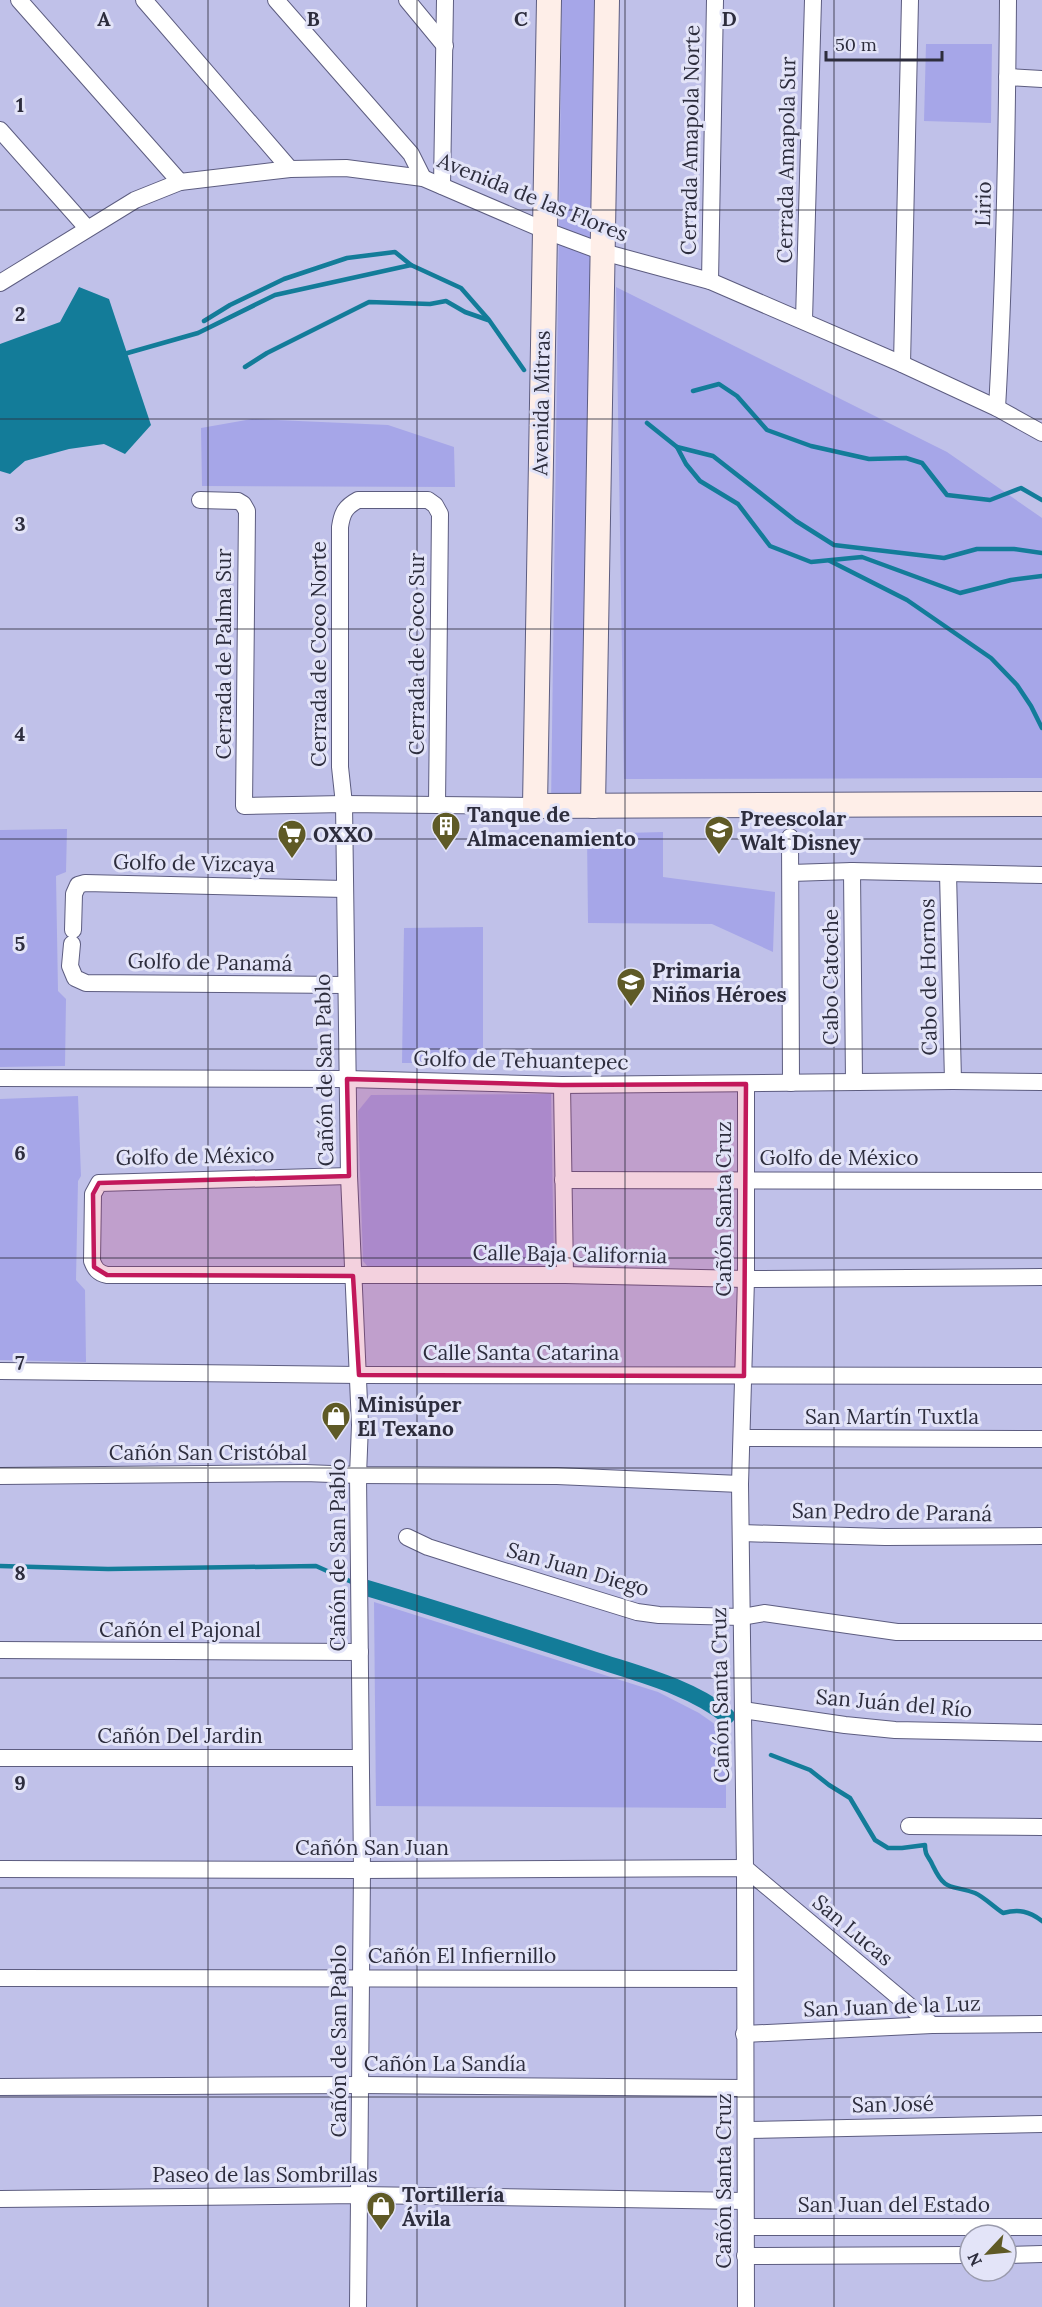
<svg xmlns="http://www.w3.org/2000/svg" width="1042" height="2307" font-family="Lora,serif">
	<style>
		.green { fill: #a6a6e8 }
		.water { fill: #137c99 }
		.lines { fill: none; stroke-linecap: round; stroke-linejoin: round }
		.stream { stroke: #137c99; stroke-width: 4.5 }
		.canal { stroke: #137c99; stroke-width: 16 }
		.street-casing { stroke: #5d5d80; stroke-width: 18 }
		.secondary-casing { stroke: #5d5d80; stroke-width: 26 }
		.street { stroke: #fff; stroke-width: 16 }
		.secondary { stroke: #feeee8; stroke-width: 24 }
		.marked { fill: #c2185b; fill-opacity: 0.2; stroke: #c2185b; stroke-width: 4.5; stroke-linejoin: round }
		.grid { fill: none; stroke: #2d2d3d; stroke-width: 1.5; stroke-opacity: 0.55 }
		.labels { text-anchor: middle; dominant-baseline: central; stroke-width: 6; stroke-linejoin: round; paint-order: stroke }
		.street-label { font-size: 21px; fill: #2d2d3d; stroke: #e3e4f8 }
		.poi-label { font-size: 21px; font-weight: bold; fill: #2d2d3d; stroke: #e3e4f8; text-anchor: start }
		.grid-label { font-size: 20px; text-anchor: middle; font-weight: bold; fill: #2d2d3d; stroke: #e3e4f8; stroke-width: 6; stroke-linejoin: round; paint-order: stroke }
	</style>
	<rect width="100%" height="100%" fill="#c0c1e9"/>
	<g class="green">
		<polygon points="562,0 596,0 581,805 551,805"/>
		<polygon points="926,44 992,44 991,123 924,121"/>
		<polygon points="616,287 947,452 1042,518 1042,778 624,779"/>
		<polygon points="252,419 388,425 454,447 455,487 202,486 201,428"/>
		<polygon points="67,829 66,872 56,876 58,991 66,999 65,1066 0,1067 0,830"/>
		<polygon points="663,832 663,877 775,892 773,952 712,924 588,923 587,834"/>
		<polygon points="483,927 483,1063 402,1063 404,928"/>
		<polygon points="551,1094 554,1265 368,1267 363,1261 358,1111 371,1095"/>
		<polygon points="78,1096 81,1176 78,1181 76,1280 85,1290 86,1362 0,1360 0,1099"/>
		<polygon points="374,1602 658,1692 699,1713 726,1732 726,1808 376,1806"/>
	</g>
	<polygon class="water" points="79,287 109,299 151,425 125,454 104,444 69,449 25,461 10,474 0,471 0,344 60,322"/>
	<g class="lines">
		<g class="stream">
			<polyline points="204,321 230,305 284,279 347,258 395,252 411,265"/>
			<polyline points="124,354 198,333 275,295 411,265 461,288 489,320 524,370"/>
			<polyline points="245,367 267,353 369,302 430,304 446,301 465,312 488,320"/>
			<polyline points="693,391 719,384 737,396 767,430 811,446 869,459 906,458 922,463 947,495 990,500 1021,488 1042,500"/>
			<polyline points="647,423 677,447 686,464 700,481 738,504 770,546 811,562 862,557 960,593 1011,580 1042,576"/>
			<polyline points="677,447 713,456 796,521 834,545 944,558 977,549 1014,549 1042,553"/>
			<polyline points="830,561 907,600 991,658 1017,685 1031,706 1042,728"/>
			<polyline points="0,1566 108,1569 316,1566 354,1583"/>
			<path d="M 771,1755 L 810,1770 L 829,1785 L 850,1798 L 875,1840 L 888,1848 L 902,1848 L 925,1845 C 925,1857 929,1856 933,1866 C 946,1893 951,1884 975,1893 C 984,1897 994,1907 1003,1913 C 1019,1909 1029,1911 1042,1921"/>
		</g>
		<path class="canal" d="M 360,1586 C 438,1609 516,1634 593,1659 C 638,1674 689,1686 727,1716"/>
		<g class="street-casing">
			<g id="street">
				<polyline points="19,0 180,182"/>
				<polyline points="144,0 290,169"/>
				<polyline points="276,0 411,154 423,178"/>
				<polyline points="407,0 445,46"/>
				<polyline points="1007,77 1042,79"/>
				<polyline points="0,130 87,228"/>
				<polyline points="442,186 445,0"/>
				<polyline points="710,281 715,0"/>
				<polyline points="0,283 135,200 180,182 290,169 346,168 423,178 544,230 603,252 710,281 902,364 997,408 1042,433"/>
				<polyline points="804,320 813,0"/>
				<polyline points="902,364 910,0"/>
				<path d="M 997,408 C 1005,272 1007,136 1008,0"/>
				<polyline points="200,500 238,501 243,504 247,511 244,806 344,804 535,806"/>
				<polyline points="790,837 791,1083"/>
				<polyline points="852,871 854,1082"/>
				<polyline points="791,873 852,871 1042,875"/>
				<polyline points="948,873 953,1081"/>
				<polyline points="73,930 74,894 78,885 85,883 345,889"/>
				<polyline points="72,944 70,966 75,978 86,983 345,985"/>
				<polyline points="0,1078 347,1079 562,1085 953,1081 1042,1082"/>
				<polyline points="562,1085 565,1275"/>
				<path d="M 349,1176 L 99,1183 L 93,1194 L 92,1261 C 95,1269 98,1273 107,1275 L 565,1275 L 746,1279 L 1042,1277"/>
				<polyline points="563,1180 1042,1181"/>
				<polyline points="0,1371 359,1375 1042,1376"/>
				<polyline points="742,1438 1042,1439"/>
				<polyline points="0,1476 305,1473 358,1475 557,1476 740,1484"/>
				<polyline points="741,1533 885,1537 1042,1536"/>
				<polyline points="407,1537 428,1547 475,1562 637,1612 659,1615 742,1617 764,1613 897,1632 1042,1632"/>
				<polyline points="0,1650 360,1652"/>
				<polyline points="743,1710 845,1725 895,1730 1042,1733"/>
				<polyline points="0,1758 360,1758"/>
				<polyline points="909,1826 1042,1827"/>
				<polyline points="0,1869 362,1870 745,1868 932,2025"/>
				<polyline points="0,1978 744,1979"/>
				<polyline points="744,2034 932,2025 1042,2024"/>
				<polyline points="0,2087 360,2085 745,2088"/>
				<polyline points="746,2130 1042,2124"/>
				<polyline points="0,2199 359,2195 745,2201"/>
				<polyline points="746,2227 1042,2227"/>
				<polyline points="1006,2255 1042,2254"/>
				<polyline points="745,2256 970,2255"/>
				<path d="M 358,2307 L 362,1870 L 358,1475 L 360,1425 L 349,1176 L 344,804 L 340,767 L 340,527 C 342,513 345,507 358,500 L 428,500 L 435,505 L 440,514 L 437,805"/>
				<polyline points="746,2307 745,1868 740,1484 746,1279 746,1084"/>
			</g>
		</g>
		<g class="secondary-casing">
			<g id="secondary">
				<polyline points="549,0 535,806 1042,804"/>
				<polyline points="593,806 607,0"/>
			</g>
		</g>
		<use href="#street" class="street"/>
		<use href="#secondary" class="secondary"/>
	</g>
	<path class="marked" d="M 347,1079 L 562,1085 L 746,1084 L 744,1376 L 359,1375 L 353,1276 L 107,1275 L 94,1267 L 93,1194 L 99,1183 L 349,1176 Z"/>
	<path class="grid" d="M 208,0 L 208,2307M 417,0 L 417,2307M 625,0 L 625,2307M 834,0 L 834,2307M 0,210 L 1042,210M 0,419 L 1042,419M 0,629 L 1042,629M 0,839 L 1042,839M 0,1049 L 1042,1049M 0,1258 L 1042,1258M 0,1468 L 1042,1468M 0,1678 L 1042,1678M 0,1888 L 1042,1888M 0,2097 L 1042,2097"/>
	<defs>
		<g id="building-pin" transform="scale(1.5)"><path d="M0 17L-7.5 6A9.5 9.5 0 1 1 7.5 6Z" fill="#5f5a26" stroke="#e3e4f8"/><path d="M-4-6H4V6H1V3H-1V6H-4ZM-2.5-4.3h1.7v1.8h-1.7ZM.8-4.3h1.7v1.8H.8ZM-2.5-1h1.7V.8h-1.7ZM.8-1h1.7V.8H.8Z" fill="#fff"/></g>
		<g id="school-pin" transform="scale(1.5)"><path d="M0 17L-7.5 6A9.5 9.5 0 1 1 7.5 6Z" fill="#5f5a26" stroke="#e3e4f8"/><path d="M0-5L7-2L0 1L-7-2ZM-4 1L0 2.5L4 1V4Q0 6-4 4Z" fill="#fff"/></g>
		<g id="supermarket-pin" transform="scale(1.5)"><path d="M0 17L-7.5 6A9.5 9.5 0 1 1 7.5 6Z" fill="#5f5a26" stroke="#e3e4f8"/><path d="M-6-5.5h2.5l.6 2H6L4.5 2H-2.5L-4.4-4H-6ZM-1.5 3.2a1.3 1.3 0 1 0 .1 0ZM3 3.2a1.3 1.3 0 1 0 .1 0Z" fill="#fff"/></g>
		<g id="shop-pin" transform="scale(1.5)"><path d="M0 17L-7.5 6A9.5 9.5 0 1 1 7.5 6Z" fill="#5f5a26" stroke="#e3e4f8"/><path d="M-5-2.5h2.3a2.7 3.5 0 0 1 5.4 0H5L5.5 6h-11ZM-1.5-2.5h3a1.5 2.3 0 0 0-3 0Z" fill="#fff"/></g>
	</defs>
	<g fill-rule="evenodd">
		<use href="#building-pin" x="446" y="826"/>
		<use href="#school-pin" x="719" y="830"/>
		<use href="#supermarket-pin" x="292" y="834"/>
		<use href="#school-pin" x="631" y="982"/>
		<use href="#shop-pin" x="336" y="1416"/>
		<use href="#shop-pin" x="381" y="2206"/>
	</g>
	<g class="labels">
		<g class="street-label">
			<text transform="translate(690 140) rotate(-89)">Cerrada Amapola Norte</text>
			<text transform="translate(786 160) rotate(-89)">Cerrada Amapola Sur</text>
			<text transform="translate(533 197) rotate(22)">Avenida de las Flores</text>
			<text transform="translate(983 204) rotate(-89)">Lirio</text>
			<text transform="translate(541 403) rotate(-89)">Avenida Mitras</text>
			<text transform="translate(223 654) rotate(-90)">Cerrada de Palma Sur</text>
			<text transform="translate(318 654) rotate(-90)">Cerrada de Coco Norte</text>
			<text transform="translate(416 654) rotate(-90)">Cerrada de Coco Sur</text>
			<text transform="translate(194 863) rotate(1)">Golfo de Vizcaya</text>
			<text transform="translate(210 962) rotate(1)">Golfo de Panamá</text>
			<text transform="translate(830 977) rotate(-90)">Cabo Catoche</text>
			<text transform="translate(928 977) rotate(-91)">Cabo de Hornos</text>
			<text transform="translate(521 1060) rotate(1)">Golfo de Tehuantepec</text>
			<text transform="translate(324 1070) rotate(-91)">Cañón de San Pablo</text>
			<text transform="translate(195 1156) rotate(-1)">Golfo de México</text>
			<text x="839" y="1157">Golfo de México</text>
			<text transform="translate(723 1209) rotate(-90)">Cañón Santa Cruz</text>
			<text transform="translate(570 1254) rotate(1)">Calle Baja California</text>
			<text x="521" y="1352">Calle Santa Catarina</text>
			<text x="892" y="1416">San Martín Tuxtla</text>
			<text x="208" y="1452">Cañón San Cristóbal</text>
			<text transform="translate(892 1512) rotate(1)">San Pedro de Paraná</text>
			<text transform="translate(337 1555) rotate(-90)">Cañón de San Pablo</text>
			<text transform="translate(578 1569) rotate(16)">San Juan Diego</text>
			<text x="180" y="1629">Cañón el Pajonal</text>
			<text transform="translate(720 1695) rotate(-91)">Cañón Santa Cruz</text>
			<text transform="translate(894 1703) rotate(5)">San Juán del Río</text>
			<text x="180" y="1735">Cañón Del Jardin</text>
			<text x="372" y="1847">Cañón San Juan</text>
			<text transform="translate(853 1930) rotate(40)">San Lucas</text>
			<text x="462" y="1955">Cañón El Infiernillo</text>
			<text transform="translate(892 2006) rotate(-2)">San Juan de la Luz</text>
			<text transform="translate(338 2041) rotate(-90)">Cañón de San Pablo</text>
			<text x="445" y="2063">Cañón La Sandía</text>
			<text transform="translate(893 2104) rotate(-1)">San José</text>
			<text x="265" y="2174">Paseo de las Sombrillas</text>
			<text transform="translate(723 2181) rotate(-90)">Cañón Santa Cruz</text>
			<text x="894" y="2204">San Juan del Estado</text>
		</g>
		<g class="poi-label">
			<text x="467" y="814">Tanque de<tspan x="467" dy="24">Almacenamiento</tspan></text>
			<text x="740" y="818">Preescolar<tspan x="740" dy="24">Walt Disney</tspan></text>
			<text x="313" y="834">OXXO</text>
			<text x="652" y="970">Primaria<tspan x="652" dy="24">Niños Héroes</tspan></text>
			<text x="357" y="1404">Minisúper<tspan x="357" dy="24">El Texano</tspan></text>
			<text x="402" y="2194">Tortillería<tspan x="402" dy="24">Ávila</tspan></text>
		</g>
	</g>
	<g class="grid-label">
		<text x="104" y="26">A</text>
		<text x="313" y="26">B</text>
		<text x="521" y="26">C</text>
		<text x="729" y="26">D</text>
		<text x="20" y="112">1</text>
		<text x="20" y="321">2</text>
		<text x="20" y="531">3</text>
		<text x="20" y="741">4</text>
		<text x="20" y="951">5</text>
		<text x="20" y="1160">6</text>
		<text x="20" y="1370">7</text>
		<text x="20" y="1580">8</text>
		<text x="20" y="1790">9</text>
	</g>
	<g transform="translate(988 2253) rotate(244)"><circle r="28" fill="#e3e4f8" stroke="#9a9bad" stroke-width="1.5"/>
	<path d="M0-4.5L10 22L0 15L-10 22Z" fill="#5f5a26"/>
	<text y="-9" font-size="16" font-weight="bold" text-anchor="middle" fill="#2d2d3d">N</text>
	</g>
	<path d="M826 51v9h116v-9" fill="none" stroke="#2d2d3d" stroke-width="3"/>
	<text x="835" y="51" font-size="18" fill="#2d2d3d" stroke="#e3e4f8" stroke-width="4.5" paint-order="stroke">50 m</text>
</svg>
